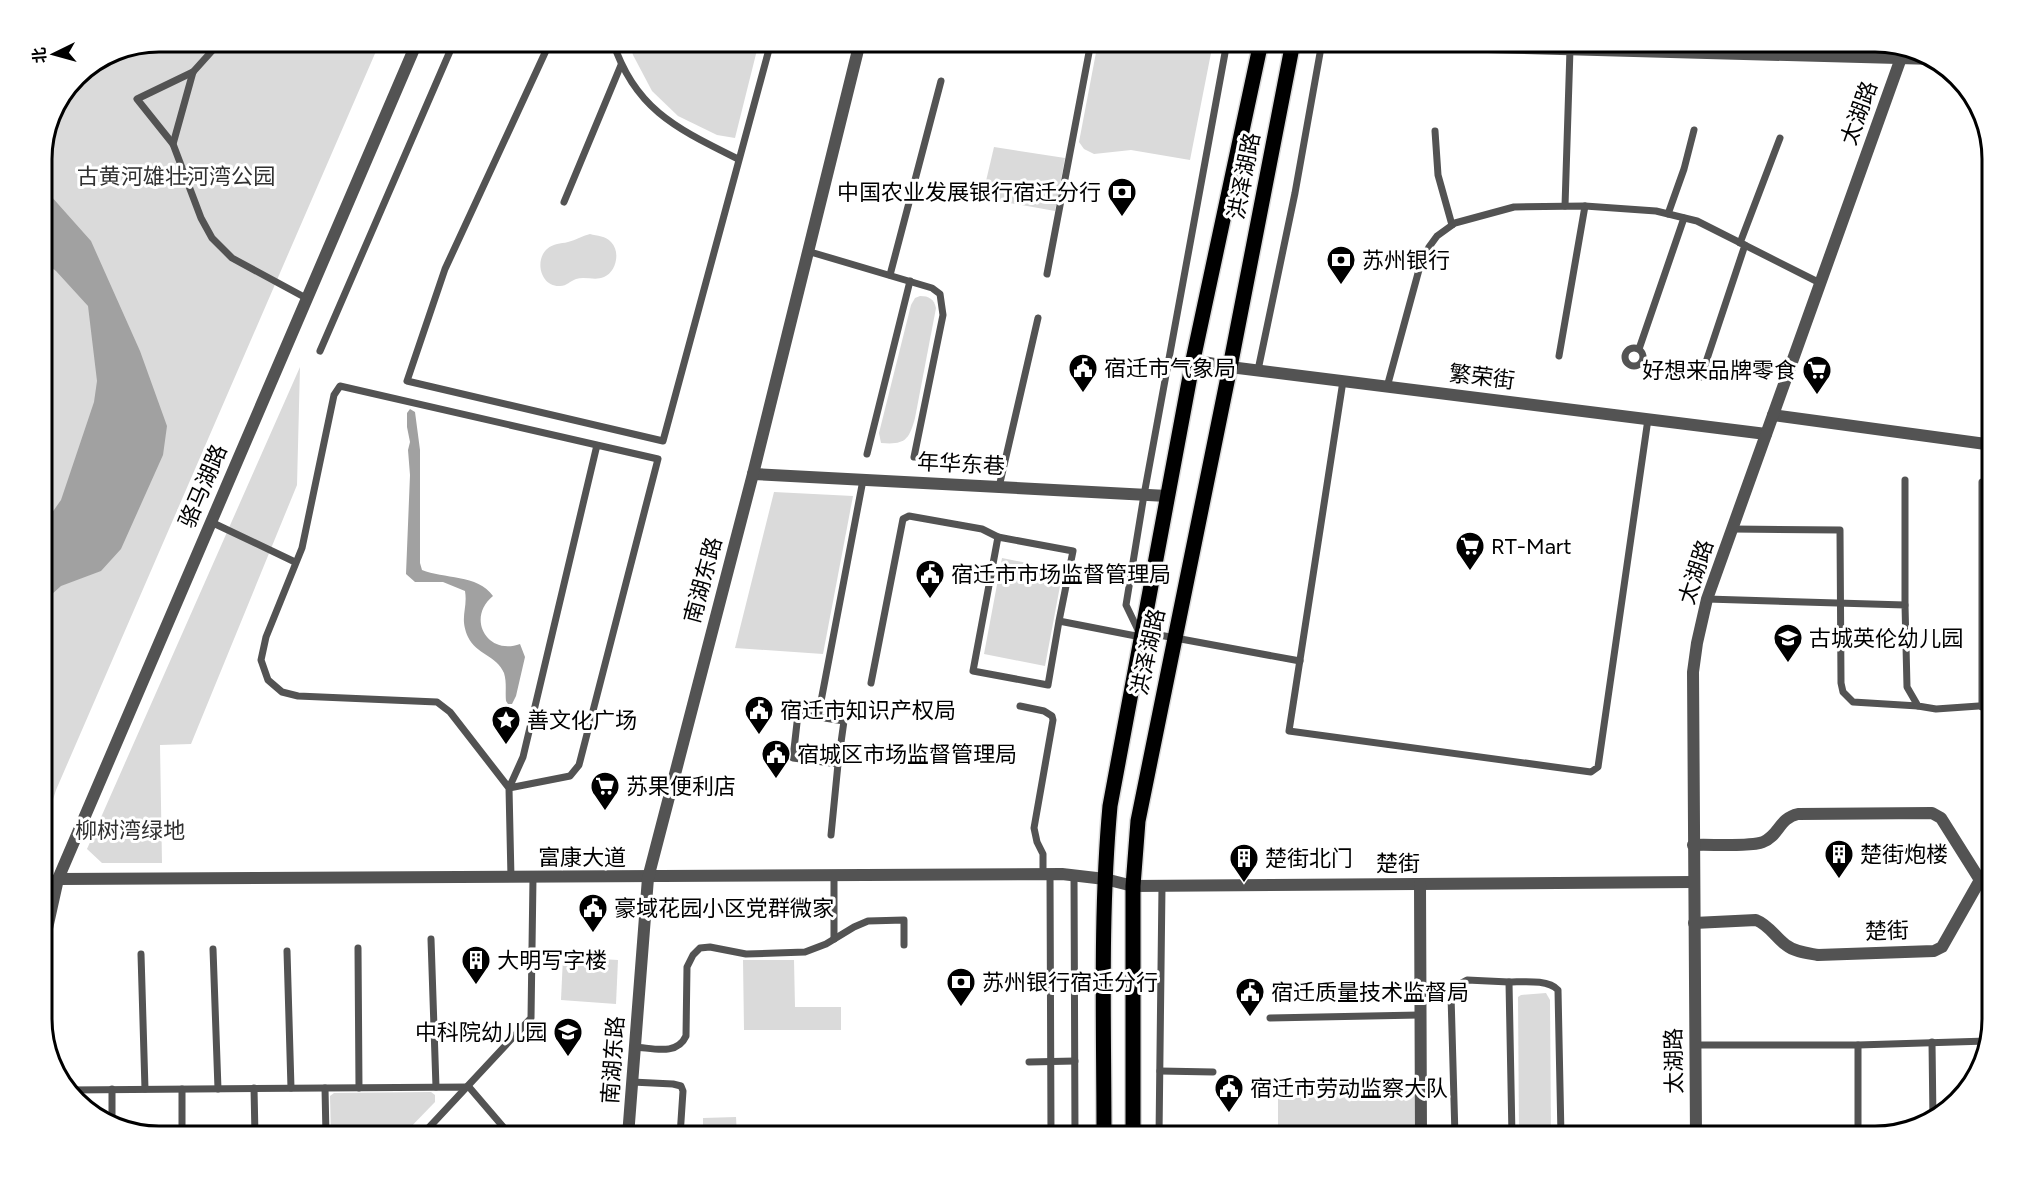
<svg xmlns="http://www.w3.org/2000/svg" width="2035" height="1178" font-family="Figtree,'Noto Sans SC',sans-serif">
	<style>
		.green { fill: #dadada }
		.water { fill: #a1a1a1 }
		.lines { fill: none; stroke-linecap: round; stroke-linejoin: round }
		.primary-casing { stroke: #dbdbdb; stroke-width: 18 }
		.service { stroke: #535353; stroke-width: 7 }
		.minor { stroke: #535353; stroke-width: 12 }
		.tertiary { stroke: #535353; stroke-width: 12 }
		.primary { stroke: #000; stroke-width: 15 }
		.labels { text-anchor: middle; dominant-baseline: central; stroke-width: 6; stroke-linejoin: round; paint-order: stroke }
		.street-label { font-size: 22px; fill: #000; stroke: #fff }
		.park-label { font-size: 22px; fill: #313131; stroke: #fff }
		.poi-label { font-size: 22px; fill: #000; stroke: #fff; text-anchor: start }
		.rim { fill: none; stroke: #000; stroke-width: 3 }
	</style>
	<rect width="100%" height="100%" fill="#fff"/>
	<g class="green">
		<polygon points="160,42 380,42 56,790 42,835 42,152 51,114 77,76 115,51"/>
		<polygon points="629,42 759,42 735,138 717,135 678,116 652,91 633,55"/>
		<polygon points="1098,42 1161,42 1212,48 1190,160 1131,150 1094,154 1084,149 1079,142"/>
		<polygon points="994,147 1065,158 1055,211 982,198"/>
		<path d="M 590,234 C 597,236 606,236 611,242 C 621,252 616,272 604,277 C 595,281 585,276 576,279 C 570,281 567,286 560,286 C 541,287 534,261 547,249 C 554,243 560,244 568,242 C 576,240 582,236 590,234 Z"/>
		<path d="M 920,296 C 929,296 934,299 936,308 L 915,418 C 909,440 905,445 881,443 L 879,433 L 911,305 L 915,298 Z"/>
		<polygon points="300,367 297,485 191,744 160,745 162,863 102,863 87,849"/>
		<polygon points="774,492 853,496 823,654 735,648"/>
		<polygon points="1002,558 1063,570 1045,666 984,654"/>
		<polygon points="563,957 618,960 616,1004 561,1000"/>
		<polygon points="743,960 794,960 795,1007 841,1007 841,1030 744,1030"/>
		<polygon points="1546,993 1550,1000 1551,1136 1519,1136 1518,997 1521,995"/>
		<polygon points="1416,1091 1416,1136 1278,1136 1278,1092"/>
		<polygon points="431,1092 435,1095 435,1102 402,1136 331,1136 330,1096 334,1093"/>
		<polygon points="736,1117 737,1136 703,1136 703,1118"/>
	</g>
	<g class="water">
		<polygon points="42,186 91,241 140,351 167,426 163,455 121,549 101,571 61,586 42,603 42,527 61,500 94,402 97,381 88,306 56,271 42,260"/>
		<path d="M 410,409 L 415,412 L 420,450 L 420,563 L 422,570 C 443,579 478,574 493,596 C 466,618 487,656 520,644 L 525,657 L 516,696 L 512,704 L 508,704 L 506,701 C 505,692 507,683 504,673 C 497,656 476,654 468,637 C 459,617 468,609 465,591 L 443,582 L 415,582 L 406,574 L 410,475 L 408,450 L 410,442 L 407,427 L 407,413 Z"/>
	</g>
	<g class="lines">
		<g class="primary-casing">
			<g id="primary">
				<path d="M 1104,1136 C 1104,1026 1100,916 1110,806 L 1193,360 L 1261,42"/>
				<polyline points="1133,1136 1133,886 1138,821 1230,367 1293,42"/>
			</g>
		</g>
		<g class="service">
			<polyline points="220,42 193,72 173,144 201,218 212,238 232,258 306,298"/>
			<polyline points="550,42 445,269 407,381 663,441 771,42"/>
			<path d="M 613,42 C 635,110 678,129 738,159"/>
			<polyline points="1435,131 1438,175 1452,225"/>
			<polyline points="173,144 137,99 193,72"/>
			<polyline points="564,202 621,65"/>
			<polyline points="1565,206 1570,49"/>
			<polyline points="1668,214 1684,169 1694,130"/>
			<polyline points="1740,243 1780,138"/>
			<polyline points="807,251 932,288 940,294 943,315 914,457"/>
			<polyline points="1047,274 1091,42"/>
			<polyline points="890,275 941,81"/>
			<circle cx="1634" cy="357" r="9"/>
			<polyline points="1639,349 1684,218"/>
			<polyline points="320,351 454,42"/>
			<polyline points="1559,356 1585,206"/>
			<polyline points="1258,370 1295,193 1322,42"/>
			<polyline points="1701,377 1745,245"/>
			<polyline points="1343,381 1289,731 1591,772 1598,767 1648,419"/>
			<polyline points="1387,387 1420,266 1429,247 1437,236 1455,223 1514,207 1585,206 1656,211 1697,221 1820,283"/>
			<polyline points="867,454 910,281"/>
			<polyline points="999,487 1038,318"/>
			<polyline points="211,522 295,562"/>
			<polyline points="1732,529 1840,530 1841,683 1843,692 1853,702 1918,706"/>
			<polyline points="1707,599 1905,605 1907,687 1918,706 1936,709 1993,705"/>
			<polyline points="1905,605 1905,480"/>
			<polyline points="1059,621 1073,551 998,537 973,671 1048,685 1059,621 1141,637"/>
			<polyline points="1139,632 1126,605 1144,495 1227,42"/>
			<polyline points="1143,632 1300,661"/>
			<polyline points="871,683 903,519 909,516 982,529 998,537"/>
			<polyline points="1020,706 1044,711 1052,716 1053,720 1034,828 1037,842 1043,854 1043,874"/>
			<polyline points="1982,707 1982,482"/>
			<polyline points="818,717 844,721 838,764 793,758 798,714 818,717 863,480"/>
			<polyline points="831,835 838,764"/>
			<polyline points="1050,874 1051,1136"/>
			<polyline points="1074,874 1075,1136"/>
			<polyline points="511,878 509,788 570,776 579,765 658,459 340,386 334,395 302,548 266,637 261,660 268,680 282,692 298,696 437,702 450,712 509,788 523,757 597,445"/>
			<polyline points="431,939 436,1087"/>
			<polyline points="834,939 834,876"/>
			<polyline points="358,948 359,1088"/>
			<polyline points="213,949 218,1089"/>
			<polyline points="287,951 291,1088"/>
			<polyline points="141,954 145,1089"/>
			<polyline points="1270,1018 1419,1015"/>
			<polyline points="1932,1042 1933,1121"/>
			<polyline points="1694,1045 1858,1045 1987,1041"/>
			<path d="M 635,1047 C 653,1048 677,1056 686,1036 L 687,967 L 693,955 L 700,948 L 710,947 L 746,954 L 805,952 L 826,944 L 854,927 L 868,921 L 904,920 L 904,945"/>
			<polyline points="1029,1062 1075,1061"/>
			<polyline points="1160,1071 1213,1072"/>
			<polyline points="632,1082 673,1084 681,1086 683,1091 680,1136"/>
			<polyline points="254,1088 255,1136"/>
			<polyline points="325,1088 326,1136"/>
			<polyline points="112,1089 112,1123"/>
			<polyline points="182,1089 182,1136"/>
			<polyline points="70,1090 469,1087 511,1136"/>
			<polyline points="421,1136 531,1018 533,878"/>
			<polyline points="1159,1136 1162,886"/>
			<polyline points="1455,1136 1451,995 1454,987 1467,980 1509,982"/>
			<path d="M 1512,1136 L 1509,982 C 1523,982 1548,979 1558,990 L 1561,1136"/>
			<polyline points="1858,1136 1858,1045"/>
		</g>
		<g class="minor">
			<polyline points="1296,42 1935,59"/>
			<polyline points="1193,360 1230,367 1766,434"/>
			<polyline points="1773,415 1993,445"/>
			<polyline points="753,474 1167,496"/>
			<path d="M 1693,845 C 1708,844 1751,847 1763,842 C 1779,836 1779,818 1798,814 L 1932,813 L 1941,818 L 1980,880"/>
			<polyline points="1105,879 1133,886 1693,882"/>
			<polyline points="1980,880 1993,880"/>
			<polyline points="1420,884 1421,1136"/>
			<path d="M 1694,923 L 1756,920 C 1769,925 1775,937 1786,945 C 1795,952 1807,953 1818,955 L 1934,951 L 1942,947 L 1980,880"/>
		</g>
		<g class="tertiary">
			<polyline points="58,879 1062,874 1105,879"/>
			<polyline points="42,951 58,879 417,42"/>
			<polyline points="628,1136 648,878 753,474 860,42"/>
			<polyline points="1696,1136 1693,672 1697,643 1707,599 1901,58 1902,49"/>
		</g>
		<use href="#primary" class="primary"/>
	</g>
	<defs>
		<g id="bank-pin" transform="scale(1.5)"><path d="M0 17L-7.5 6A9.5 9.5 0 1 1 7.5 6Z" fill="#000" stroke="#fff"/><path d="M-6-4H6V4H-6ZM0-2.3a2.3 2.3 0 1 0 0 4.6a2.3 2.3 0 1 0 0-4.6Z" fill="#fff"/></g>
		<g id="civic-pin" transform="scale(1.5)"><path d="M0 17L-7.5 6A9.5 9.5 0 1 1 7.5 6Z" fill="#000" stroke="#fff"/><path d="M-.6-6.5H3V-4.5H.6V-3L4-1V1h2V6H-6V1h2V-1L-.6-3ZM-1.2 2.5V6h2.4V2.5Z" fill="#fff"/></g>
		<g id="supermarket-pin" transform="scale(1.5)"><path d="M0 17L-7.5 6A9.5 9.5 0 1 1 7.5 6Z" fill="#000" stroke="#fff"/><path d="M-6-5.5h2.5l.6 2H6L4.5 2H-2.5L-4.4-4H-6ZM-1.5 3.2a1.3 1.3 0 1 0 .1 0ZM3 3.2a1.3 1.3 0 1 0 .1 0Z" fill="#fff"/></g>
		<g id="school-pin" transform="scale(1.5)"><path d="M0 17L-7.5 6A9.5 9.5 0 1 1 7.5 6Z" fill="#000" stroke="#fff"/><path d="M0-5L7-2L0 1L-7-2ZM-4 1L0 2.5L4 1V4Q0 6-4 4Z" fill="#fff"/></g>
		<g id="sight-pin" transform="scale(1.5)"><path d="M0 17L-7.5 6A9.5 9.5 0 1 1 7.5 6Z" fill="#000" stroke="#fff"/><path d="M0-6L1.8-2.2L6-1.7L2.9 1.2L3.7 5.4L0 3.3L-3.7 5.4L-2.9 1.2L-6-1.7L-1.8-2.2Z" fill="#fff"/></g>
		<g id="building-pin" transform="scale(1.5)"><path d="M0 17L-7.5 6A9.5 9.5 0 1 1 7.5 6Z" fill="#000" stroke="#fff"/><path d="M-4-6H4V6H1V3H-1V6H-4ZM-2.5-4.3h1.7v1.8h-1.7ZM.8-4.3h1.7v1.8H.8ZM-2.5-1h1.7V.8h-1.7ZM.8-1h1.7V.8H.8Z" fill="#fff"/></g>
	</defs>
	<g fill-rule="evenodd">
		<use href="#bank-pin" x="1122" y="192"/>
		<use href="#bank-pin" x="1341" y="260"/>
		<use href="#civic-pin" x="1083" y="368"/>
		<use href="#supermarket-pin" x="1817" y="370"/>
		<use href="#supermarket-pin" x="1470" y="546"/>
		<use href="#civic-pin" x="930" y="574"/>
		<use href="#school-pin" x="1788" y="638"/>
		<use href="#civic-pin" x="759" y="710"/>
		<use href="#sight-pin" x="506" y="720"/>
		<use href="#civic-pin" x="776" y="754"/>
		<use href="#supermarket-pin" x="605" y="786"/>
		<use href="#building-pin" x="1839" y="854"/>
		<use href="#building-pin" x="1244" y="858"/>
		<use href="#civic-pin" x="593" y="908"/>
		<use href="#building-pin" x="476" y="960"/>
		<use href="#bank-pin" x="961" y="982"/>
		<use href="#civic-pin" x="1250" y="992"/>
		<use href="#school-pin" x="568" y="1032"/>
		<use href="#civic-pin" x="1229" y="1088"/>
	</g>
	<g class="labels">
		<g class="street-label">
			<text transform="translate(1859 113) rotate(-70)">太湖路</text>
			<text transform="translate(1244 176) rotate(-79)">洪泽湖路</text>
			<text transform="translate(1482 377) rotate(7)">繁荣街</text>
			<text transform="translate(961 464) rotate(3)">年华东巷</text>
			<text transform="translate(203 486) rotate(-67)">骆马湖路</text>
			<text transform="translate(1696 572) rotate(-72)">太湖路</text>
			<text transform="translate(703 580) rotate(-75)">南湖东路</text>
			<text transform="translate(1148 652) rotate(-78)">洪泽湖路</text>
			<text x="582" y="857">富康大道</text>
			<text x="1398" y="863">楚街</text>
			<text transform="translate(1887 931) rotate(-2)">楚街</text>
			<text transform="translate(613 1060) rotate(-86)">南湖东路</text>
			<text transform="translate(1674 1061) rotate(-91)">太湖路</text>
		</g>
		<g class="park-label">
			<text x="176" y="176">古黄河雄壮河湾公园</text>
			<text x="130" y="830">柳树湾绿地</text>
		</g>
		<g class="poi-label">
			<text x="1101" y="192" text-anchor="end">中国农业发展银行宿迁分行</text>
			<text x="1362" y="260">苏州银行</text>
			<text x="1104" y="368">宿迁市气象局</text>
			<text x="1796" y="370" text-anchor="end">好想来品牌零食</text>
			<text x="1491" y="546">RT-Mart</text>
			<text x="951" y="574">宿迁市市场监督管理局</text>
			<text x="1809" y="638">古城英伦幼儿园</text>
			<text x="780" y="710">宿迁市知识产权局</text>
			<text x="527" y="720">善文化广场</text>
			<text x="797" y="754">宿城区市场监督管理局</text>
			<text x="626" y="786">苏果便利店</text>
			<text x="1860" y="854">楚街炮楼</text>
			<text x="1265" y="858">楚街北门</text>
			<text x="614" y="908">豪域花园小区党群微家</text>
			<text x="497" y="960">大明写字楼</text>
			<text x="982" y="982">苏州银行宿迁分行</text>
			<text x="1271" y="992">宿迁质量技术监督局</text>
			<text x="547" y="1032" text-anchor="end">中科院幼儿园</text>
			<text x="1250" y="1088">宿迁市劳动监察大队</text>
		</g>
	</g>
	<path d="M0 0H2035V1178H0ZM159 52H1875A107 107 0 0 1 1982 159V1019A107 107 0 0 1 1875 1126H159A107 107 0 0 1 52 1019V159A107 107 0 0 1 159 52Z" fill="#fff" fill-rule="evenodd"/>
	<path class="rim" d="M159 52H1875A107 107 0 0 1 1982 159V1019A107 107 0 0 1 1875 1126H159A107 107 0 0 1 52 1019V159A107 107 0 0 1 159 52Z"/>
	<g transform="translate(54 54) rotate(265)" stroke="#ffffff" stroke-width="4.5" paint-order="stroke">
	<path d="M0-4.5L10 22L0 15L-10 22Z" fill="#000000"/>
	<text y="-9" font-size="16" font-weight="bold" text-anchor="middle" fill="#000000">北</text>
	</g>
</svg>
